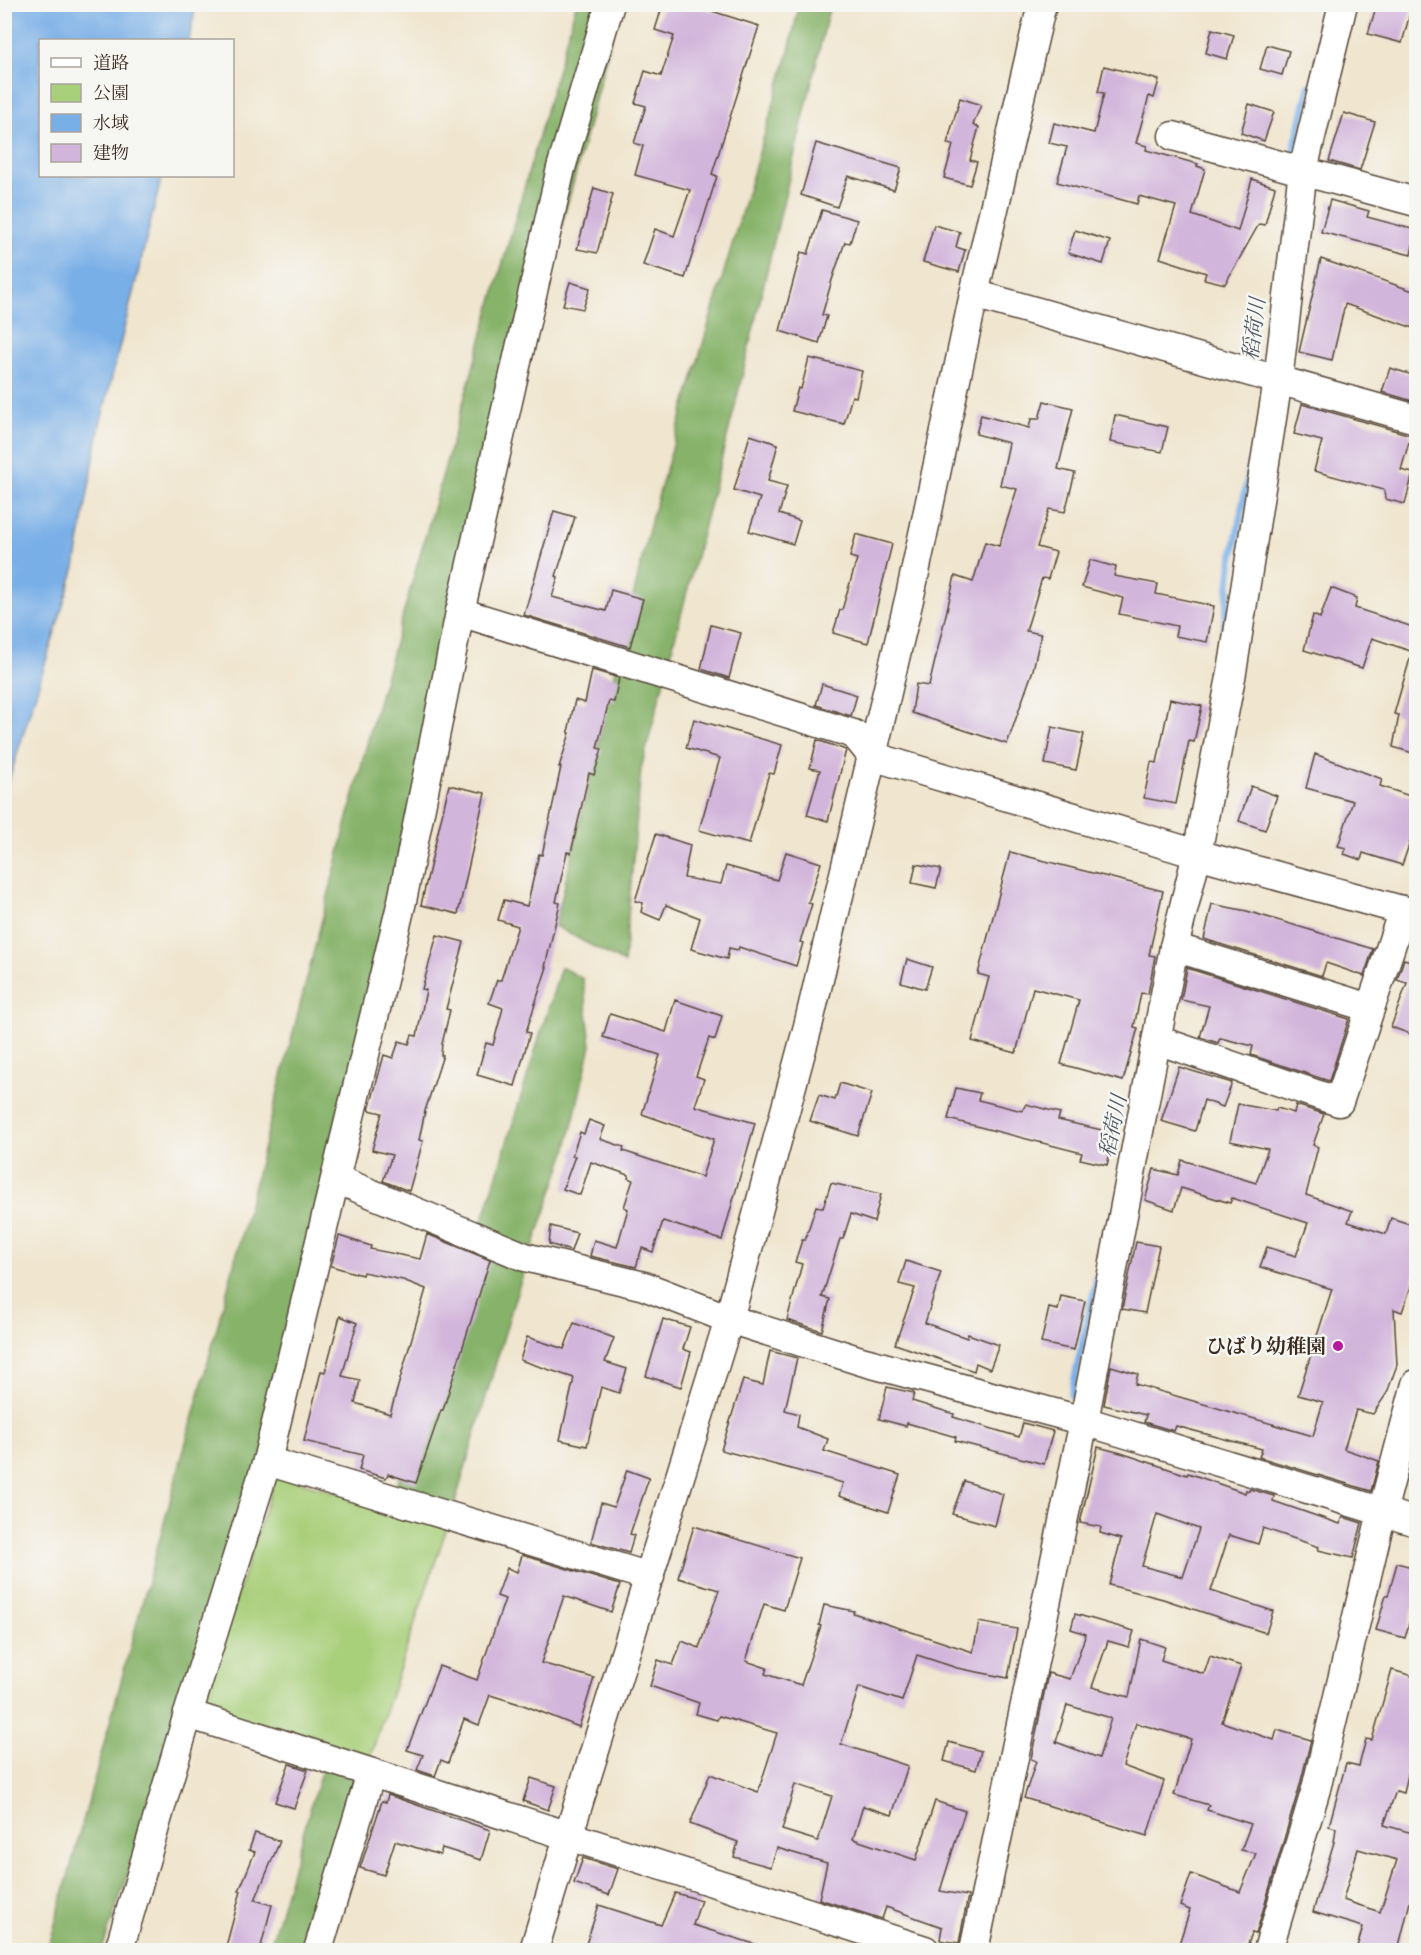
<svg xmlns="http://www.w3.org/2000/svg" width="1421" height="1955" font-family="'IM FELL French Canon','Noto Serif JP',serif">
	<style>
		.green { fill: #a8cf79; stroke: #727c4c; stroke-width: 1.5 }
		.forest { fill: #86b269; stroke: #606e44; stroke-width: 1.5 }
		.water { fill: #79afe7; stroke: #5a6c82; stroke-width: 1.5 }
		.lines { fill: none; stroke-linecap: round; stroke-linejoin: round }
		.stream { stroke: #79afe7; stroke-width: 7 }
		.building { fill: #d2b5db; fill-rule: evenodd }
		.minor-casing { stroke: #564638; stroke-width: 31 }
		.minor { stroke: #fff; stroke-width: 28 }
		.poi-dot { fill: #b5179e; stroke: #f6f6f2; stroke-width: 2 }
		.labels { text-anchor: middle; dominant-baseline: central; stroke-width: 5; stroke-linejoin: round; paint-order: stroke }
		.poi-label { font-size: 20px; font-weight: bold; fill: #3b2a1e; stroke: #f6f6f2; text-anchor: end }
		.water-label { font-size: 21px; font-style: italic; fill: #515964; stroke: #f6f6f2 }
	</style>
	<rect width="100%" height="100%" fill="#f6f6f2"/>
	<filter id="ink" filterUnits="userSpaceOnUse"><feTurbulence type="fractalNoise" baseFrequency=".0167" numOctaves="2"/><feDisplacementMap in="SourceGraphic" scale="12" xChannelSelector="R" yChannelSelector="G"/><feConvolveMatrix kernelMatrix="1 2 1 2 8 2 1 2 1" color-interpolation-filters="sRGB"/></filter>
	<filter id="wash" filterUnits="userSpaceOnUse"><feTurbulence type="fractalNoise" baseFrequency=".008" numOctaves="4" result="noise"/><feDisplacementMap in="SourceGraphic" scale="24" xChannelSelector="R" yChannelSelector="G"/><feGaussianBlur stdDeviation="1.35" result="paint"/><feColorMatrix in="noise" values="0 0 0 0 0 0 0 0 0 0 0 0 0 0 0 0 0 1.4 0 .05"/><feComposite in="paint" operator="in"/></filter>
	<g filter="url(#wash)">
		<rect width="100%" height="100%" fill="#f0e5ce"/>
		<polygon class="green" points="276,1475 448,1524 368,1763 202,1704"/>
		<g class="forest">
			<polygon points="576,5 620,5 460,612 267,1461 102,1950 48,1950 227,1291 372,724"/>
			<polygon points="799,5 830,5 734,410 641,769 624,963 555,926 652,517 789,51"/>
			<polygon points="561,967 583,979 591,1045 566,1152 515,1298 451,1516 392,1498 486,1210"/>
			<polygon points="325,1758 371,1773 319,1950 269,1950"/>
		</g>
		<polygon class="water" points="5,4 196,5 189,40 40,40 40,176 162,176 99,429 75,567 5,793"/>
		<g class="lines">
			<g class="stream">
				<polyline points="1292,159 1309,86"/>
				<polyline points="1224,631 1231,566 1252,456"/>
				<polyline points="1071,1395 1097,1278"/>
			</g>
		</g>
		<g id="blocks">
			<g class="building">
				<polygon points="663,4 690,4 759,26 712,174 717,176 685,278 643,265 655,229 674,236 690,190 635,175 643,146 634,143 646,106 635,103 645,71 661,76 674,36 655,30"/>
				<polygon points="1377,4 1390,4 1411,10 1402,43 1368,34"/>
				<polygon points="1212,29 1234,35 1227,59 1206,53"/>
				<polygon points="1267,45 1289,51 1282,75 1260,69"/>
				<polygon points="1104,66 1159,80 1154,98 1149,96 1136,143 1147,146 1146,150 1198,164 1197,166 1205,169 1192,215 1238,231 1252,179 1275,187 1265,225 1259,224 1225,284 1204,279 1206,273 1160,258 1176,206 1139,196 1137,204 1057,182 1067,147 1049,143 1054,123 1094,133 1104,93 1098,92"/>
				<polygon points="960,98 981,105 973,125 979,127 970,160 977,162 970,185 944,178 953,145 947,144"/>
				<polygon points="1249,104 1274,112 1264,141 1241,133"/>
				<polygon points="1344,113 1375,122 1360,170 1329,161"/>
				<polygon points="816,143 901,168 894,190 848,176 837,207 801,195"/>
				<polygon points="594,188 613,194 597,253 577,249"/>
				<polygon points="1330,200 1369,211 1367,217 1416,230 1411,255 1321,232"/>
				<polygon points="822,210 857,220 850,243 845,242 832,280 822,315 827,316 819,343 780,331 801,252 808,254"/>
				<polygon points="934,225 960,232 956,247 965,250 959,272 923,262"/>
				<polygon points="1075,230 1110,241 1103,264 1068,253"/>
				<polygon points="1321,259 1416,292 1416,329 1345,304 1332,360 1299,352"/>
				<polygon points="570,282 590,288 583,309 563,305"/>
				<polygon points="809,358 862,371 856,397 852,396 844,424 792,411 798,388 801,389"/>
				<polygon points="1390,368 1416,376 1416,402 1382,392"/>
				<polygon points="1044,401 1073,408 1058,469 1075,473 1065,512 1049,509 1037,547 1056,552 1048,579 1042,578 1026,631 1041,634 1033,670 1007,744 912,713 916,684 929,686 955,576 973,582 985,542 999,546 1017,489 1000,485 1009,443 976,434 981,415 1029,428 1031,419 1039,419"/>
				<polygon points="1302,404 1411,435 1401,470 1413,473 1405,504 1385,499 1384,490 1314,471 1322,441 1294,434"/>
				<polygon points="1115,415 1168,427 1162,452 1110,442"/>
				<polygon points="750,435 778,444 768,481 787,486 779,514 800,521 793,544 749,531 760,498 734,490"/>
				<polygon points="554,511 575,517 556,576 558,577 552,597 606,611 611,590 643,599 630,647 524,615"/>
				<polygon points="856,534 892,544 868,643 833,633 840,610 842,610 857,559 850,557"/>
				<polygon points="1090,560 1116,567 1114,576 1158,584 1156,594 1214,606 1207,642 1175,636 1177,626 1119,614 1123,598 1082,587"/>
				<polygon points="1331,588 1357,598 1355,608 1416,628 1416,653 1372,638 1362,668 1304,650 1313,615 1320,618"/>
				<polygon points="711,625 741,633 729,678 701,669"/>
				<polygon points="1411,655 1416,655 1416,754 1393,747 1399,715 1394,714"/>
				<polygon points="592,670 619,678 614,702 609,701 597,748 602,749 594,775 589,773 571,853 567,852 556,902 560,903 545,967 547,967 526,1032 530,1033 515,1086 477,1075 486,1043 493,1045 503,1008 489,1003 497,980 501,980 518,926 498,920 504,900 527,906 539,854 542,855 561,767 559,767 570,733 568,732 575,700 585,703"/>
				<polygon points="822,684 857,695 851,716 816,705"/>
				<polygon points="1170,699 1202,706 1194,742 1189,741 1176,804 1144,798 1151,762 1157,763"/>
				<polygon points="694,719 782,745 774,774 769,773 749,844 699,830 720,758 686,748"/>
				<polygon points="1052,727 1084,734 1076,770 1045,764"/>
				<polygon points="817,740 846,750 828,821 807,815 820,770 810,768"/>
				<polygon points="1315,754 1382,779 1380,786 1416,798 1416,825 1402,865 1363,853 1361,860 1344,854 1346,848 1338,846 1353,801 1306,788"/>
				<polygon points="449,785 485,793 458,914 421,905"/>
				<polygon points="1251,786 1277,796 1265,830 1239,821"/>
				<polygon points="656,834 690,845 684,878 721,884 726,866 777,880 786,852 821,863 808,903 812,904 800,942 803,943 796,966 739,947 738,950 729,948 727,959 691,949 700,918 666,905 660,920 641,912 643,903 635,901"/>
				<polygon points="1010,852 1163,891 1149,955 1155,956 1148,994 1141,993 1134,1027 1138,1028 1123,1081 1061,1064 1079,1000 1033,988 1016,1053 972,1041 989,977 978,974"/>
				<polygon points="916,864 941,869 936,888 912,883"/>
				<polygon points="1212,904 1247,911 1373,949 1364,976 1326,963 1322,976 1204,939"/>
				<polygon points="437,935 464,942 446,1009 450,1010 442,1044 441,1055 443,1055 425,1111 419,1140 423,1141 409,1191 383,1181 392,1155 372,1150 382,1113 369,1110 384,1055 393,1058 399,1041 409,1044 412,1035 417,1036 426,990 422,989"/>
				<polygon points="907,959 932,967 925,989 901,982"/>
				<polygon points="1404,959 1416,963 1416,1036 1391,1027 1407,983 1397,980"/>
				<polygon points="1187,968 1349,1019 1329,1081 1251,1055 1253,1046 1220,1038 1218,1043 1200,1037 1209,1006 1181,1000"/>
				<polygon points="675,1000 722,1016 715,1040 709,1038 696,1076 704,1079 695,1106 755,1123 722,1240 663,1221 653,1252 642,1248 636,1267 590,1256 594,1240 617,1247 628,1209 624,1207 633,1180 628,1178 629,1175 591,1162 580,1195 563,1189 575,1156 572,1156 580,1132 584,1134 589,1120 605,1126 600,1139 624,1147 623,1151 702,1177 714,1139 642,1114 660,1055 603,1037 610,1014 666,1032"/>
				<polygon points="1179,1067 1232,1083 1223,1107 1204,1100 1195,1131 1161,1121"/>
				<polygon points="840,1083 872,1093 858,1136 810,1121 819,1095 835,1100"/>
				<polygon points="956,1088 980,1093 978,1100 1022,1111 1026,1104 1060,1113 1058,1120 1115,1133 1107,1165 1080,1159 1082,1153 948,1119"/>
				<polygon points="1238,1104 1276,1111 1277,1108 1294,1113 1296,1105 1324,1114 1313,1145 1318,1147 1306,1195 1352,1211 1348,1222 1386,1234 1391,1218 1416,1226 1416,1272 1402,1312 1394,1309 1397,1365 1387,1393 1373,1414 1356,1410 1344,1449 1379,1461 1371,1491 1259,1457 1262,1449 1176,1426 1174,1431 1144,1422 1146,1415 1104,1405 1111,1366 1138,1374 1135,1384 1313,1436 1323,1402 1298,1395 1332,1289 1260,1267 1267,1247 1296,1256 1308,1223 1232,1198 1230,1203 1181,1188 1174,1210 1145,1200 1154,1169 1178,1175 1182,1160 1256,1183 1268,1149 1230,1141"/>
				<polygon points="831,1183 881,1194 874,1222 851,1214 843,1239 840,1239 822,1297 830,1299 822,1331 787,1320 802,1264 795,1262 802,1240 805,1240 816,1206 823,1208"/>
				<polygon points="551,1226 577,1233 571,1251 549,1244"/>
				<polygon points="427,1234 490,1260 443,1410 441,1410 416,1483 388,1474 386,1478 359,1470 363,1455 304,1441 321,1371 325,1372 340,1316 357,1323 342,1376 360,1380 355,1403 390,1414 426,1289 403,1280 363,1272 362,1275 331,1266 339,1236 371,1246 370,1249 420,1259"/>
				<polygon points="1136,1242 1159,1246 1145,1313 1122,1309"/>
				<polygon points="906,1261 941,1272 925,1323 967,1338 968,1334 999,1345 990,1369 976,1363 974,1371 895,1344 915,1288 899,1284"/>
				<polygon points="1061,1296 1085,1301 1074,1350 1041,1343 1049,1308 1058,1310"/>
				<polygon points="663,1319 690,1327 683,1349 691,1352 681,1387 646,1376"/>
				<polygon points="574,1323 614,1338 605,1362 627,1369 619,1393 601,1387 587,1446 560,1440 574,1378 520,1360 527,1337 564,1349"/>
				<polygon points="770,1351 797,1358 785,1410 799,1414 797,1427 828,1439 824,1451 900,1475 888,1512 839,1496 843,1483 721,1450 743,1380 763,1385"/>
				<polygon points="887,1387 914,1393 912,1401 954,1414 953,1417 1019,1437 1023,1423 1053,1431 1044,1464 955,1441 956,1437 907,1423 906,1426 879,1419"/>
				<path d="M 1098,1447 L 1121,1453 L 1187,1475 L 1188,1473 L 1245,1493 L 1246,1490 L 1249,1491 L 1250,1489 L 1274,1496 L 1273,1501 L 1340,1524 L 1343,1517 L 1362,1523 L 1353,1558 L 1318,1550 L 1319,1547 L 1263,1528 L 1258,1544 L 1229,1535 L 1211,1591 L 1273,1611 L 1266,1633 L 1163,1599 L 1109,1585 L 1121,1539 L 1100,1533 L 1101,1527 L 1080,1523 ZM 1157,1514 L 1199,1529 L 1183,1577 L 1142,1566 Z"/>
				<polygon points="627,1470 649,1478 630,1534 634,1535 629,1553 591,1542 601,1503 614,1507"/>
				<polygon points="964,1481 1003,1494 995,1526 952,1514"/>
				<path d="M 694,1526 L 800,1558 L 784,1610 L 764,1604 L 746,1661 L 767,1668 L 765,1674 L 801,1685 L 821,1626 L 819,1625 L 824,1605 L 854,1611 L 853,1613 L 973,1652 L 979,1622 L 1017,1629 L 1008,1678 L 957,1668 L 917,1655 L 902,1701 L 859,1687 L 841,1744 L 908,1766 L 892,1815 L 863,1806 L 853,1839 L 916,1860 L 935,1801 L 965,1811 L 940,1891 L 968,1896 L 959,1943 L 940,1940 L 942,1927 L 886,1907 L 882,1919 L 819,1899 L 827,1863 L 777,1848 L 771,1867 L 734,1857 L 738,1842 L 690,1824 L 710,1774 L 758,1792 L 777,1733 L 719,1716 L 717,1720 L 696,1714 L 699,1703 L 650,1686 L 658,1660 L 673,1665 L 682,1641 L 699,1648 L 719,1590 L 678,1578 ZM 795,1784 L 832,1796 L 818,1841 L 782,1830 Z"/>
				<polygon points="522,1555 620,1585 611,1612 564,1596 541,1663 594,1678 579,1727 526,1706 490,1695 479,1725 464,1719 448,1763 441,1760 435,1776 417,1770 423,1755 407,1750 439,1666 477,1680 505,1599 497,1596 507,1568 517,1572"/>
				<polygon points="1397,1563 1416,1568 1416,1598 1405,1638 1376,1630 1386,1595 1388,1596"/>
				<path d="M 1075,1614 L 1134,1631 L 1129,1647 L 1108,1641 L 1092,1687 L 1129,1697 L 1141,1639 L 1165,1647 L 1161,1660 L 1204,1674 L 1210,1656 L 1241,1666 L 1222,1722 L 1274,1740 L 1277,1730 L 1311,1740 L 1300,1785 L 1256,1934 L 1252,1933 L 1246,1950 L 1177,1950 L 1190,1910 L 1180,1906 L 1191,1874 L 1240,1892 L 1256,1853 L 1241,1850 L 1251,1824 L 1207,1810 L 1209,1805 L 1174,1795 L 1191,1739 L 1136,1723 L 1123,1766 L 1164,1781 L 1147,1836 L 1024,1798 L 1036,1761 L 1031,1759 L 1048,1673 L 1070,1679 L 1086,1634 L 1071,1629 ZM 1067,1705 L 1111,1718 L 1099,1758 L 1056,1742 Z"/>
				<path d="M 1392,1670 L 1416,1677 L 1416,1753 L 1413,1752 L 1404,1793 L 1396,1791 L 1384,1825 L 1416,1834 L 1416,1900 L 1411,1898 L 1398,1950 L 1356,1950 L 1363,1927 L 1313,1912 L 1334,1842 L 1336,1828 L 1329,1826 L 1346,1763 L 1359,1766 L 1366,1739 L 1372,1740 ZM 1358,1849 L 1397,1860 L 1380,1912 L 1343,1900 Z"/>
				<polygon points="949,1742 981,1751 976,1770 944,1761"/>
				<polygon points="289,1764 308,1770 294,1808 275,1802"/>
				<polygon points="531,1778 556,1786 548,1810 523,1801"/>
				<polygon points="388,1795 490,1830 481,1860 442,1848 440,1855 395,1841 384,1875 360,1868 382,1801 386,1802"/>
				<polygon points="255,1833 280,1841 255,1900 272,1905 260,1950 225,1950 241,1891 239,1891 255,1852 249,1850"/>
				<polygon points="583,1858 618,1869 609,1895 574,1883"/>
				<polygon points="675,1893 701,1900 693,1925 761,1946 760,1950 584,1950 599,1905 661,1925"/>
			</g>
		</g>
	</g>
	<g filter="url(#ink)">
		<use href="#blocks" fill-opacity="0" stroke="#564638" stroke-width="1.5"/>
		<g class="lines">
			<g class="minor-casing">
				<g id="minor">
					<polyline points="1173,136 1416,202"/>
					<polyline points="974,294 1416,419"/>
					<polyline points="460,612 854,734 872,756 1197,854 1416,914"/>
					<polyline points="1174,947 1370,1008"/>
					<polyline points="1157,1040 1339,1102 1403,910"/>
					<polyline points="336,1179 525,1257 644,1286 729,1319 861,1361 1084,1421 1416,1522"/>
					<polyline points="267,1461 650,1577"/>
					<polyline points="188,1714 925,1950"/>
					<polyline points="119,1950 188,1714 267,1461 402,901 460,612 561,168 610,4"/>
					<polyline points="318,1950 371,1773"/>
					<polyline points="534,1950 568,1837 729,1319 808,1026 911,591 974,294 1042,4"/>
					<polyline points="974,1950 1084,1421 1174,947 1197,854 1232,672 1278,380 1303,170 1343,4"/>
					<polyline points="1268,1950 1316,1789 1382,1512 1416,1384"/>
				</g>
			</g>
			<use href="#minor" class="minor"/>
		</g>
	</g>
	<circle class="poi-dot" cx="1338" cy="1346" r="6"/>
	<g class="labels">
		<g class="poi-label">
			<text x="1326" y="1346">ひばり幼稚園</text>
		</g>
		<g class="water-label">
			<text transform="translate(1254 329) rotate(-83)">稻荷川</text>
			<text transform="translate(1113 1126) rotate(-78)">稻荷川</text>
		</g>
	</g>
	<rect width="1421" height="1955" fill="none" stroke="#f6f6f2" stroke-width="24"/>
	<rect x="39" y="39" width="195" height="138" fill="#f6f6f2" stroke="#aba49d" stroke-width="1.5"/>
	<rect x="51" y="58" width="30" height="9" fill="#ffffff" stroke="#aba49d" stroke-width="1.5"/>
	<text x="93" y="69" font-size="18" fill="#3b2a1e">道路</text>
	<rect x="51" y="84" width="30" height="18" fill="#a8cf79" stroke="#aba49d" stroke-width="1.5"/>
	<text x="93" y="99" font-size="18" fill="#3b2a1e">公園</text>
	<rect x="51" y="114" width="30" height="18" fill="#79afe7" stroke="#aba49d" stroke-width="1.5"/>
	<text x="93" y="129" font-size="18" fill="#3b2a1e">水域</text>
	<rect x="51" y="144" width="30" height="18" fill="#d2b5db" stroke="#aba49d" stroke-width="1.5"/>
	<text x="93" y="159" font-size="18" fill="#3b2a1e">建物</text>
</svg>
